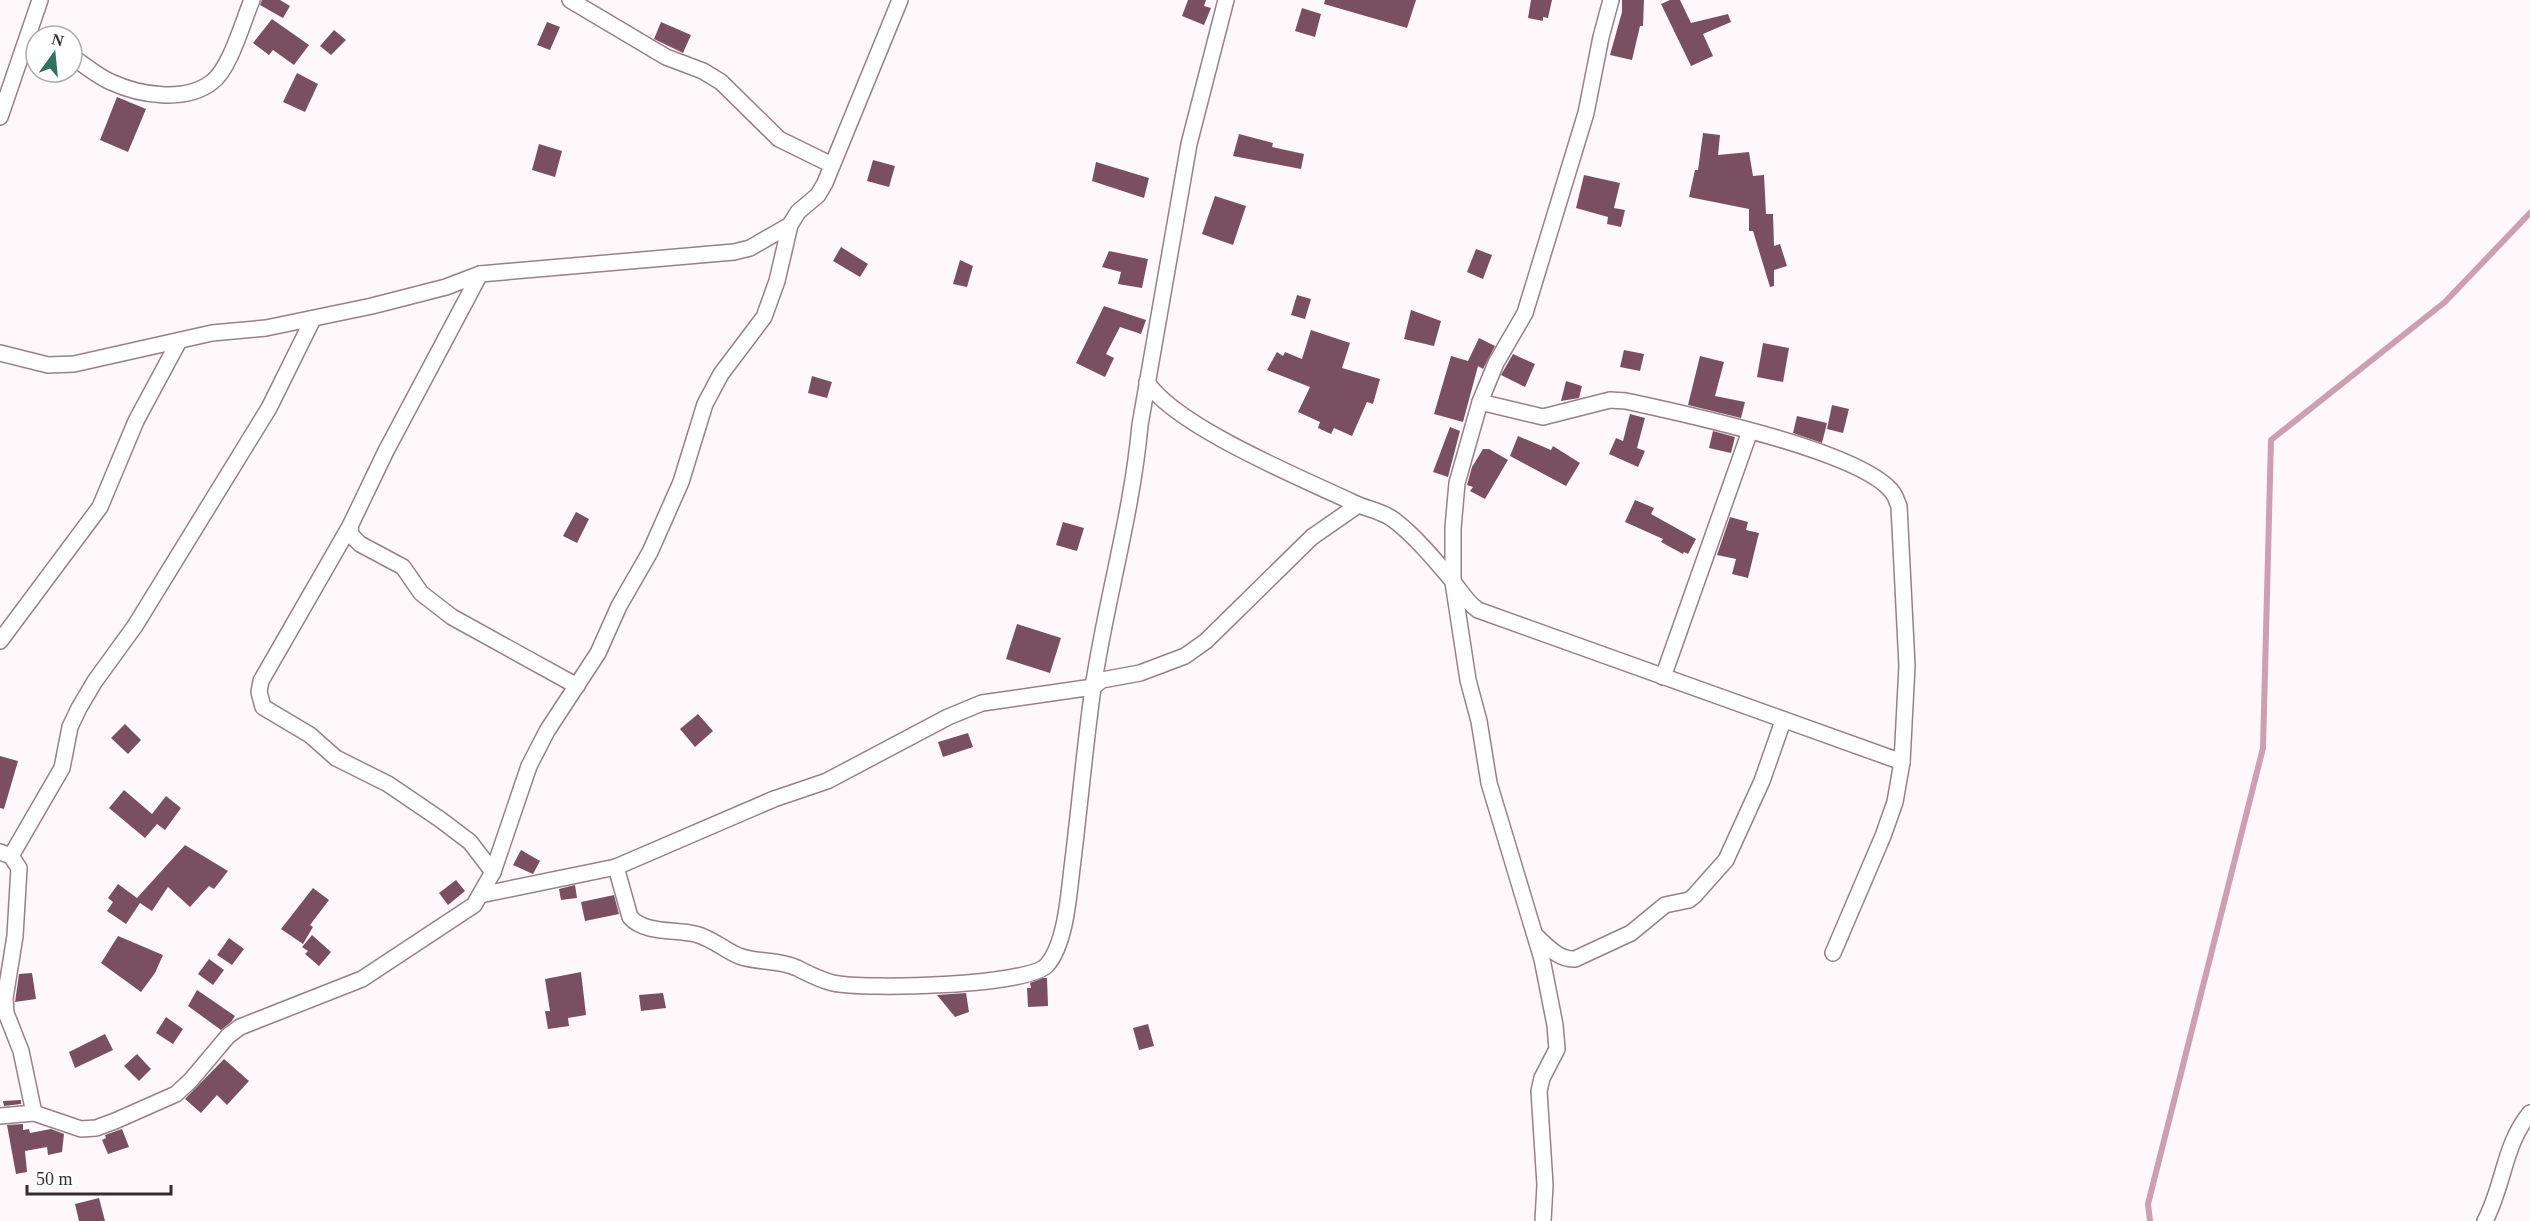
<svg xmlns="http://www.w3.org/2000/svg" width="2530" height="1221" font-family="'Times New Roman',serif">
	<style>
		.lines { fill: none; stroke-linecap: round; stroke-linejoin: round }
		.stream { stroke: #ce9fb0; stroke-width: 6 }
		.building { fill: #7a5060 }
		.minor-casing { stroke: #988088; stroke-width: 18 }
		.minor { stroke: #fff; stroke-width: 15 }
	</style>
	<rect width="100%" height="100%" fill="#fef8fa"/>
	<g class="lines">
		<polyline class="stream" points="2150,1221 2148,1204 2263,748 2271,440 2445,302 2530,213"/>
	</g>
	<g class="building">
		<polygon points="262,0 280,0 290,6 283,18 260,5"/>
		<polygon points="1188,0 1206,0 1204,6 1211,8 1204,25 1182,16"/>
		<polygon points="1325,0 1416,0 1407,28 1324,4"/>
		<polygon points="1531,0 1552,0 1548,18 1543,17 1543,21 1528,18"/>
		<polygon points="1622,0 1644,0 1643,26 1640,26 1632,60 1610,55 1622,12"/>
		<polygon points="1670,0 1680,0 1691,23 1728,14 1731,22 1703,34 1713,56 1691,66 1661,4"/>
		<polygon points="1302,8 1321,14 1315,37 1295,31"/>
		<polygon points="272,19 309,45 294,65 273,50 269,55 253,43"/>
		<polygon points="547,22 560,27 550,50 537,45"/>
		<polygon points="661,22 691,35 683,53 654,39"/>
		<polygon points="334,30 346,40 331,55 320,46"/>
		<polygon points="297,73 318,84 305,112 283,102"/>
		<polygon points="117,97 146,109 128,152 100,140"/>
		<polygon points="1703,133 1720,135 1718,155 1749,152 1753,176 1764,175 1766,214 1773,214 1774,246 1780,244 1787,266 1774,270 1774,286 1770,287 1753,231 1749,231 1749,209 1689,197 1695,170 1698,170"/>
		<polygon points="1239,134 1273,143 1272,147 1304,154 1301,169 1233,156"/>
		<polygon points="539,144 562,151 555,177 532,170"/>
		<polygon points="873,160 895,166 889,187 867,181"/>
		<polygon points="1096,162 1149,178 1144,198 1092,181"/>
		<polygon points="1584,175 1620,183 1614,208 1625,210 1621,227 1607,224 1608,217 1576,208"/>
		<polygon points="1215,196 1246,206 1233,245 1202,234"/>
		<polygon points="841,247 868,264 860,277 833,261"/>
		<polygon points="1476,249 1492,255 1483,279 1467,272"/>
		<polygon points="1109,251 1148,259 1142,288 1118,284 1121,272 1102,267"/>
		<polygon points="960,260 973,266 967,287 953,284"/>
		<polygon points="1297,295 1311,299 1305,319 1291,315"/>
		<polygon points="1104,306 1146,320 1141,334 1120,327 1106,354 1114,358 1105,377 1076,363"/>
		<polygon points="1411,310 1441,321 1434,346 1404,339"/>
		<polygon points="1311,330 1350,343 1342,368 1380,379 1373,404 1367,402 1352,436 1334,428 1331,434 1318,428 1320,422 1298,412 1310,387 1267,370 1277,352 1283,356 1285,352 1302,359"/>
		<polygon points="1479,338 1495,346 1483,369 1478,366 1463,422 1434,414 1451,356 1468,361"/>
		<polygon points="1763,343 1789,348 1783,382 1757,377"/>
		<polygon points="1624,350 1644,354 1640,371 1620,367"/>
		<polygon points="1513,354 1535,364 1525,387 1501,375"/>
		<polygon points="1700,356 1724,362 1715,396 1745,402 1741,418 1688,405"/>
		<polygon points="812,376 832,382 827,398 808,393"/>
		<polygon points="1566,381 1582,386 1579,398 1561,401"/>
		<polygon points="1832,405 1849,409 1843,433 1827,429"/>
		<polygon points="1630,414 1645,418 1637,448 1645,451 1638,467 1609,454 1616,438 1623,441"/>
		<polygon points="1797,416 1827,423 1822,443 1793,433"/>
		<polygon points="1450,427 1460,431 1448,477 1433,472"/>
		<polygon points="1713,431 1735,437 1731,453 1709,448"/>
		<polygon points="1518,436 1551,450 1553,446 1580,463 1566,486 1510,456"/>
		<polygon points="1483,449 1489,449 1508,460 1485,499 1470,491 1473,487 1467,485 1472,467"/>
		<polygon points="1635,500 1654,508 1651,514 1696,539 1688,554 1684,552 1683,554 1661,542 1663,539 1625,522"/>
		<polygon points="576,512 589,519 577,543 563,536"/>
		<polygon points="1730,517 1748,522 1746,530 1759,533 1748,578 1732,574 1736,559 1717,555"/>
		<polygon points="1063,522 1084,528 1077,551 1056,545"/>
		<polygon points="1017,624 1061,638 1050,673 1006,659"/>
		<polygon points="698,714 713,731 695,747 680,729"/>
		<polygon points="125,724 141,740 128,754 111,738"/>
		<polygon points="968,733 973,747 943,757 938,742"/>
		<polygon points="0,756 18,761 4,809 0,808"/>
		<polygon points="124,790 152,814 166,796 181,808 165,830 157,824 145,838 109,808"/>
		<polygon points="185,845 228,871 214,889 209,886 190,907 168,887 152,911 140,903 126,924 107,911 113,902 108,898 118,884 137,898"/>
		<polygon points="521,850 540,861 533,874 513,865"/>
		<polygon points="456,880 465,891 448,905 439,893"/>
		<polygon points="575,885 577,898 561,900 559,889"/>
		<polygon points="313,888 329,900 310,925 313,927 303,944 281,929"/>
		<polygon points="614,895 619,914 585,921 581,902"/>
		<polygon points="312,935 331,952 319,966 305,954 308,951 302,947"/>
		<polygon points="118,936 163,955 155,973 141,992 101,963"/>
		<polygon points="229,938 244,949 232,965 217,955"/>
		<polygon points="209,959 224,970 213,985 198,974"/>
		<polygon points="581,972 586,1015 568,1018 569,1026 548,1029 545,1011 550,1011 545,979"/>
		<polygon points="32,973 36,999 15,1002 19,974"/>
		<polygon points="1043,978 1047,978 1048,1006 1028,1007 1027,988 1031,988 1030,983"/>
		<polygon points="197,990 235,1016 231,1022 221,1030 188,1006"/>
		<polygon points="663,993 666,1008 641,1011 639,995"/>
		<polygon points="966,993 969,1012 955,1017 937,995"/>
		<polygon points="166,1017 183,1029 173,1044 156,1033"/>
		<polygon points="1148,1024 1154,1046 1139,1050 1133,1028"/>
		<polygon points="105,1034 113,1050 75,1068 69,1052"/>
		<polygon points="137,1054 151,1069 139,1081 124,1066"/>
		<polygon points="224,1059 249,1081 227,1105 217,1095 201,1113 185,1099"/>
		<polygon points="21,1100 21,1104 4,1106 3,1101"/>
		<polygon points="23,1124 23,1130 29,1129 30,1133 51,1129 64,1134 62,1152 48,1155 47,1147 25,1151 27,1172 16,1174 7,1125"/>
		<polygon points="122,1129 129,1147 108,1154 102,1140 106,1138 105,1135"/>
		<polygon points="99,1198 105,1221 79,1221 75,1204"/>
	</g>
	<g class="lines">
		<g class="minor-casing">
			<g id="minor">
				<polyline points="570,0 666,57 703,71 721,82 779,139 832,165"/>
				<path d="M 72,57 C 85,65 97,76 111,82 C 139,95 185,103 212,82 C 230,69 243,21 252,0"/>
				<polyline points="0,117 40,0"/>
				<polyline points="480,274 386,451 350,526 261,681 259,692 263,707 310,735 336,758 388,784 441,820 470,842 493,872"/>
				<polyline points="0,353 48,365 74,364 212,333 266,328 372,306 446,287 480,274 734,252 750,248 790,225"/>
				<path d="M 1147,382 C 1175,426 1301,478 1352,502 C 1365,509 1381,510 1394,520 C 1415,536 1434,559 1451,579 C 1461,591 1465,601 1478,610 L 1902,762"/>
				<path d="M 1480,402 L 1543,417 L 1610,400 L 1626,401 C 1681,413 1863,451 1893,493 C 1896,497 1897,502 1899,506 L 1907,666 L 1902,762 L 1895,802 L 1883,836 L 1833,953"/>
				<polyline points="350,526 351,535 360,544 403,567 421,593 452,617 577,686"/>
				<polyline points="0,641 100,507 136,421 179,341"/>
				<polyline points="1663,677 1750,431"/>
				<polyline points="0,852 11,856 19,868 15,936 5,998 6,1013 21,1051 34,1113"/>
				<polyline points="11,856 62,768 70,727 79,708 95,681 135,626 269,408 313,319"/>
				<path d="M 616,867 L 630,917 C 645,934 675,929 695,934 C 712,938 724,950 739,956 C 758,963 777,959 797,968 C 809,974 820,980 833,983 C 864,990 1029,986 1047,965 C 1067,942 1069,889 1073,860 C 1080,803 1085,745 1093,688 C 1106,600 1132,514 1140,425 L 1189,144 L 1226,0"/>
				<polyline points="480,895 616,867 774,799 827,781 948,717 982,703 1093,687 1102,680 1140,673 1185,656 1206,641 1312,537 1358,505"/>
				<path d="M 1536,936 C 1547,946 1559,960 1575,959 L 1631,933 L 1665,905 L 1689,900 L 1694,896 L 1726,860 L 1762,781 L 1783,721"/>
				<polyline points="0,1116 34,1113 81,1129 96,1128 115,1121 176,1094 191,1080 228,1036 240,1027 362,979 474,905 493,872 529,766 547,731 598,653 619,606 650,552 681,482 705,404 721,374 764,317 777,281 790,225 798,212 818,195 825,183 900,0"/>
				<polyline points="1543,1221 1545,1185 1539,1091 1542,1078 1557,1049 1555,1025 1542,959 1489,783 1479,721 1468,680 1453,582 1453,528 1457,483 1480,402 1496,363 1525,313 1586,113 1601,37 1611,0"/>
				<path d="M 2485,1221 C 2504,1185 2504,1144 2530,1113"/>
			</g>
		</g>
		<use href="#minor" class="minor"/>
	</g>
	<g transform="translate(54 54) rotate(15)"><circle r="28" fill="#ffffff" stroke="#afabac" stroke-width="1.5"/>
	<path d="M0-4.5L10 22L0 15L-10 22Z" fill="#307161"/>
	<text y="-9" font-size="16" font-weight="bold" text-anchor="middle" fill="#362c30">N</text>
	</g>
	<path d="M27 1185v9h144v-9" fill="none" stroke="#362c30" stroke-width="3"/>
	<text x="36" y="1185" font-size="18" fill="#362c30" stroke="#ffffff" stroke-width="4.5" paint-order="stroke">50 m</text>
</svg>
